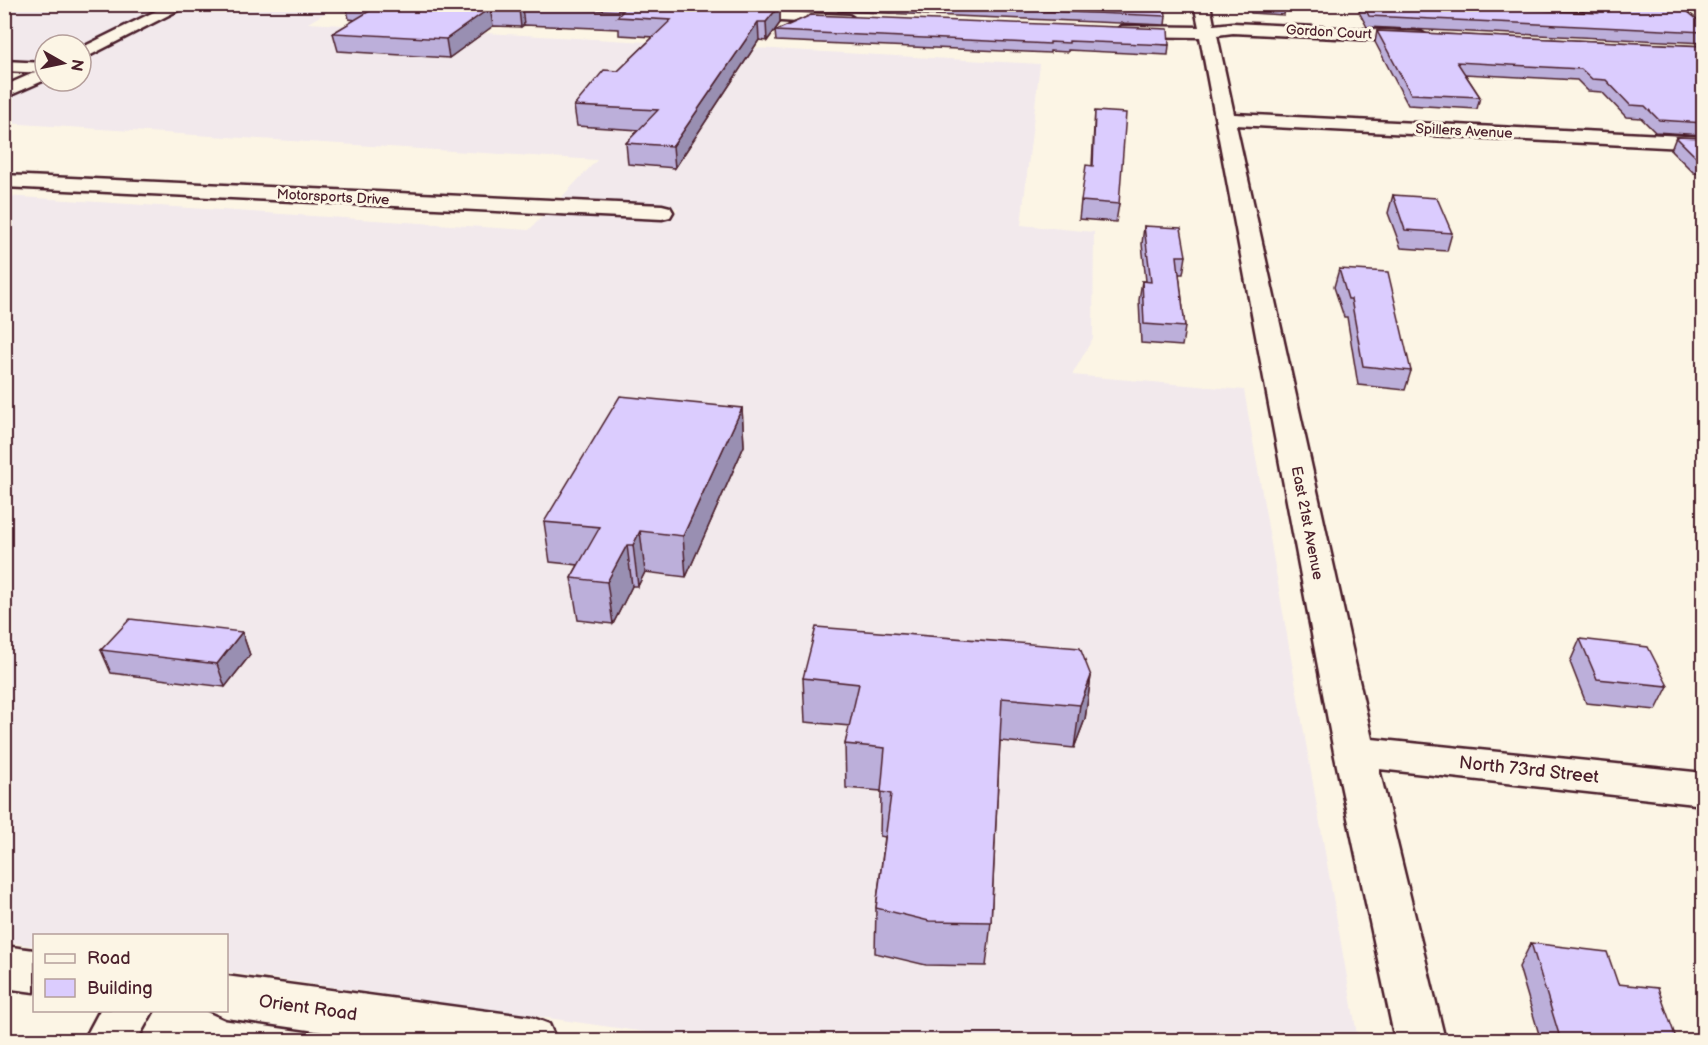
<svg xmlns="http://www.w3.org/2000/svg" width="1708" height="1045" font-family="'Balsamiq Sans',sans-serif">
	<style>
		.built { fill: #f2e9ec }
		.lines { fill: none; stroke-linecap: round; stroke-linejoin: round }
		.minor-casing { stroke: #4a1f2b; stroke-width: 5 }
		.major-casing { stroke: #4a1f2b; stroke-width: 5 }
		.minor { fill: #fcf5e5; fill-rule: evenodd }
		.major { fill: #fcf5e5; fill-rule: evenodd }
		.wall { fill: #bcafda; stroke: #4a1f2b; stroke-width: 1.5 }
		.shaded-wall { fill: #998fb2; stroke: #4a1f2b; stroke-width: 1.5 }
		.building { fill: #dbccfe; stroke: #4a1f2b; stroke-width: 1.5 }
		.labels { text-anchor: middle; dominant-baseline: central; stroke-width: 6; stroke-linejoin: round; paint-order: stroke }
		.far-street-label { font-size: 14px; fill: #4a1f2b; stroke: #fcf5e5 }
		.street-label { font-size: 15px; fill: #4a1f2b; stroke: #fcf5e5 }
		.near-street-label { font-size: 18px; fill: #4a1f2b; stroke: #fcf5e5 }
	</style>
	<rect width="100%" height="100%" fill="#fcf5e5"/>
	<filter id="ink" filterUnits="userSpaceOnUse"><feTurbulence type="fractalNoise" baseFrequency=".0167" numOctaves="2"/><feDisplacementMap in="SourceGraphic" scale="12" xChannelSelector="R" yChannelSelector="G"/><feConvolveMatrix kernelMatrix="1 2 1 2 8 2 1 2 1" color-interpolation-filters="sRGB"/></filter>
	<g filter="url(#ink)">
		<g class="built">
			<polygon points="193,4 339,5 308,23 1040,64 1021,225 1094,232 1093,338 1072,375 1244,390 1358,1040 701,1040 227,972 226,936 34,936 34,946 5,942 5,196 529,230 547,212 673,218 678,208 556,203 597,160 5,123 4,99 45,79 45,81 81,81 81,61"/>
			<polygon points="4,5 174,5 81,50 81,45 45,45 45,65 5,63"/>
		</g>
		<g class="lines">
			<g class="minor-casing">
				<g id="minor">
					<polygon points="1194,4 1210,4 1214,25 1233,23 1421,32 1429,37 1421,42 1233,33 1217,35 1234,114 1704,137 1704,149 1236,125 1372,739 1704,773 1704,805 1379,769 1445,1040 1395,1040 1334,752 1200,37 1122,36 1114,31 1122,26 1199,27"/>
					<polygon points="1680,4 1697,4 1704,9 1704,22 1698,20"/>
					<polygon points="735,10 849,15 857,20 849,25 729,18 727,15 729,12"/>
					<polygon points="4,61 45,63 45,73 4,71"/>
					<polygon points="4,175 662,205 670,207 673,212 670,217 662,219 4,187"/>
					<polygon points="4,946 34,950 34,992 4,988"/>
					<polygon points="226,976 531,1017 549,1024 556,1040 378,1040 226,1018 208,1010 226,1010"/>
					<polygon points="100,1010 154,1010 137,1040 84,1040"/>
				</g>
			</g>
			<g class="major-casing">
				<g id="major">
					<polygon points="170,4 190,4 81,60 81,48"/>
					<polygon points="45,68 45,80 4,98 4,86"/>
				</g>
			</g>
			<use href="#minor" class="minor"/>
			<use href="#major" class="major"/>
		</g>
		<g class="wall">
			<polygon points="294,4 794,4 790,9 780,9 780,23 767,41 759,40 675,168 628,164 626,143 639,130 577,126 574,106 618,71 653,37 619,35 619,29 524,25 521,27 493,26 449,58 338,51 333,33 356,20 349,19 347,10 294,6"/>
			<polygon points="838,4 1161,4 1166,16 1165,25 838,11"/>
			<polygon points="1249,4 1284,4 1285,8 1284,15 1251,13"/>
			<polygon points="1361,4 1420,4 1584,12 1576,4 1678,4 1704,25 1704,43 1367,27 1359,12"/>
			<polygon points="811,15 1169,45 1168,55 1068,50 1068,52 1050,51 1050,53 776,41 775,31"/>
			<polygon points="1377,31 1704,46 1704,135 1655,132 1641,118 1626,117 1602,92 1588,91 1577,80 1465,74 1480,97 1477,109 1408,105 1375,42"/>
			<polygon points="1095,111 1119,204 1116,222 1079,219 1081,201 1092,166 1094,127"/>
			<polygon points="1676,137 1704,138 1704,174 1694,173 1671,150"/>
			<polygon points="1393,195 1452,233 1447,251 1401,248 1388,213"/>
			<polygon points="1144,226 1186,256 1183,274 1179,274 1185,327 1182,346 1141,343 1139,300 1142,281 1146,281 1142,244"/>
			<polygon points="1339,269 1411,371 1405,390 1358,385 1347,317 1344,317 1334,287"/>
			<polygon points="742,408 744,446 686,577 645,572 638,586 632,586 613,624 578,620 571,578 578,565 550,562 544,522"/>
			<polygon points="242,632 250,655 225,687 111,673 101,650"/>
			<polygon points="1580,639 1668,686 1656,710 1586,703 1570,662"/>
			<polygon points="1091,676 1085,719 1074,748 1000,741 991,922 986,966 926,965 875,953 876,908 885,837 880,836 881,791 846,788 845,744 850,726 805,722 803,678"/>
			<polygon points="1531,943 1618,984 1677,1041 1541,1041 1519,967"/>
		</g>
		<g class="shaded-wall">
			<polygon points="780,5 780,23 767,41 766,22"/>
			<polygon points="522,7 524,25 521,27 519,9"/>
			<polygon points="490,8 493,26 449,58 446,39"/>
			<polygon points="758,22 759,40 675,168 673,146"/>
			<polygon points="742,408 744,446 686,577 683,536"/>
			<polygon points="640,531 645,572 638,586 633,545"/>
			<polygon points="627,545 632,586 613,624 607,582"/>
			<polygon points="242,632 250,655 225,687 217,664"/>
			<polygon points="1091,676 1085,719 1074,748 1080,705"/>
		</g>
		<g class="building">
			<polygon points="381,4 768,4 780,5 766,22 758,22 673,146 626,143 658,110 574,106 604,70 618,71 671,20 617,17 623,11 522,7 519,9 490,8 446,39 333,33"/>
			<polygon points="873,4 1161,4 1161,6 1165,6 1166,16"/>
			<polygon points="1252,4 1284,4 1285,8 1252,7"/>
			<polygon points="1363,4 1420,4 1598,13 1590,4 1678,4 1704,25 1704,32 1369,16"/>
			<polygon points="811,15 1168,29 1169,45 1069,41 1069,43 1050,42 1050,44 775,31"/>
			<polygon points="1377,31 1704,46 1704,123 1659,120 1645,106 1630,105 1606,80 1592,79 1581,69 1457,62 1480,97 1411,94"/>
			<polygon points="1095,111 1126,113 1119,204 1081,201 1086,165 1093,166"/>
			<polygon points="1676,137 1704,138 1704,160 1699,160"/>
			<polygon points="1393,195 1437,198 1452,233 1405,230"/>
			<polygon points="1144,226 1181,228 1186,256 1177,256 1185,327 1144,324 1142,281 1151,282"/>
			<polygon points="1339,269 1388,272 1411,371 1363,366 1351,299 1348,299"/>
			<polygon points="620,396 742,408 683,536 640,531 633,545 627,545 607,582 571,578 600,527 544,522"/>
			<polygon points="130,619 242,632 217,664 101,650"/>
			<polygon points="816,627 1080,648 1091,676 1080,705 1002,698 991,922 929,921 876,908 891,794 881,792 885,748 845,744 859,684 803,678"/>
			<polygon points="1580,639 1648,647 1668,686 1597,679"/>
			<polygon points="1531,943 1607,952 1618,984 1658,988 1677,1041 1561,1041"/>
		</g>
	</g>
	<g class="labels">
		<g class="far-street-label">
			<text transform="translate(1329 32) rotate(3)">Gordon Court</text>
			<text transform="translate(1464 131) rotate(3)">Spillers Avenue</text>
			<text transform="translate(333 197) rotate(3)">Motorsports Drive</text>
		</g>
		<g class="street-label">
			<text transform="translate(1307 523) rotate(79)">East 21st Avenue</text>
		</g>
		<g class="near-street-label">
			<text transform="translate(1529 770) rotate(6)">North 73rd Street</text>
			<text transform="translate(308 1008) rotate(8)">Orient Road</text>
		</g>
	</g>
	<rect width="1708" height="1045" fill="none" stroke="#fcf5e5" stroke-width="24"/>
	<rect x="12" y="12" width="1684" height="1021" fill="none" stroke="#4a1f2b" stroke-width="2" filter="url(#ink)"/>
	<rect x="33" y="934" width="195" height="78" fill="#fcf5e5" stroke="#b59f9b" stroke-width="1.5"/>
	<rect x="45" y="954" width="30" height="9" fill="#fcf5e5" stroke="#b59f9b" stroke-width="1.5"/>
	<text x="87" y="964" font-size="18" fill="#4a1f2b">Road</text>
	<rect x="45" y="979" width="30" height="18" fill="#dbccfe" stroke="#b59f9b" stroke-width="1.5"/>
	<text x="87" y="994" font-size="18" fill="#4a1f2b">Building</text>
	<g transform="translate(63 63) rotate(99)"><circle r="28" fill="#fcf5e5" stroke="#b59f9b" stroke-width="1.5"/>
	<path d="M0-4.5L10 22L0 15L-10 22Z" fill="#4a1f2b"/>
	<text y="-9" font-size="16" font-weight="bold" text-anchor="middle" fill="#4a1f2b">N</text>
	</g>
</svg>
